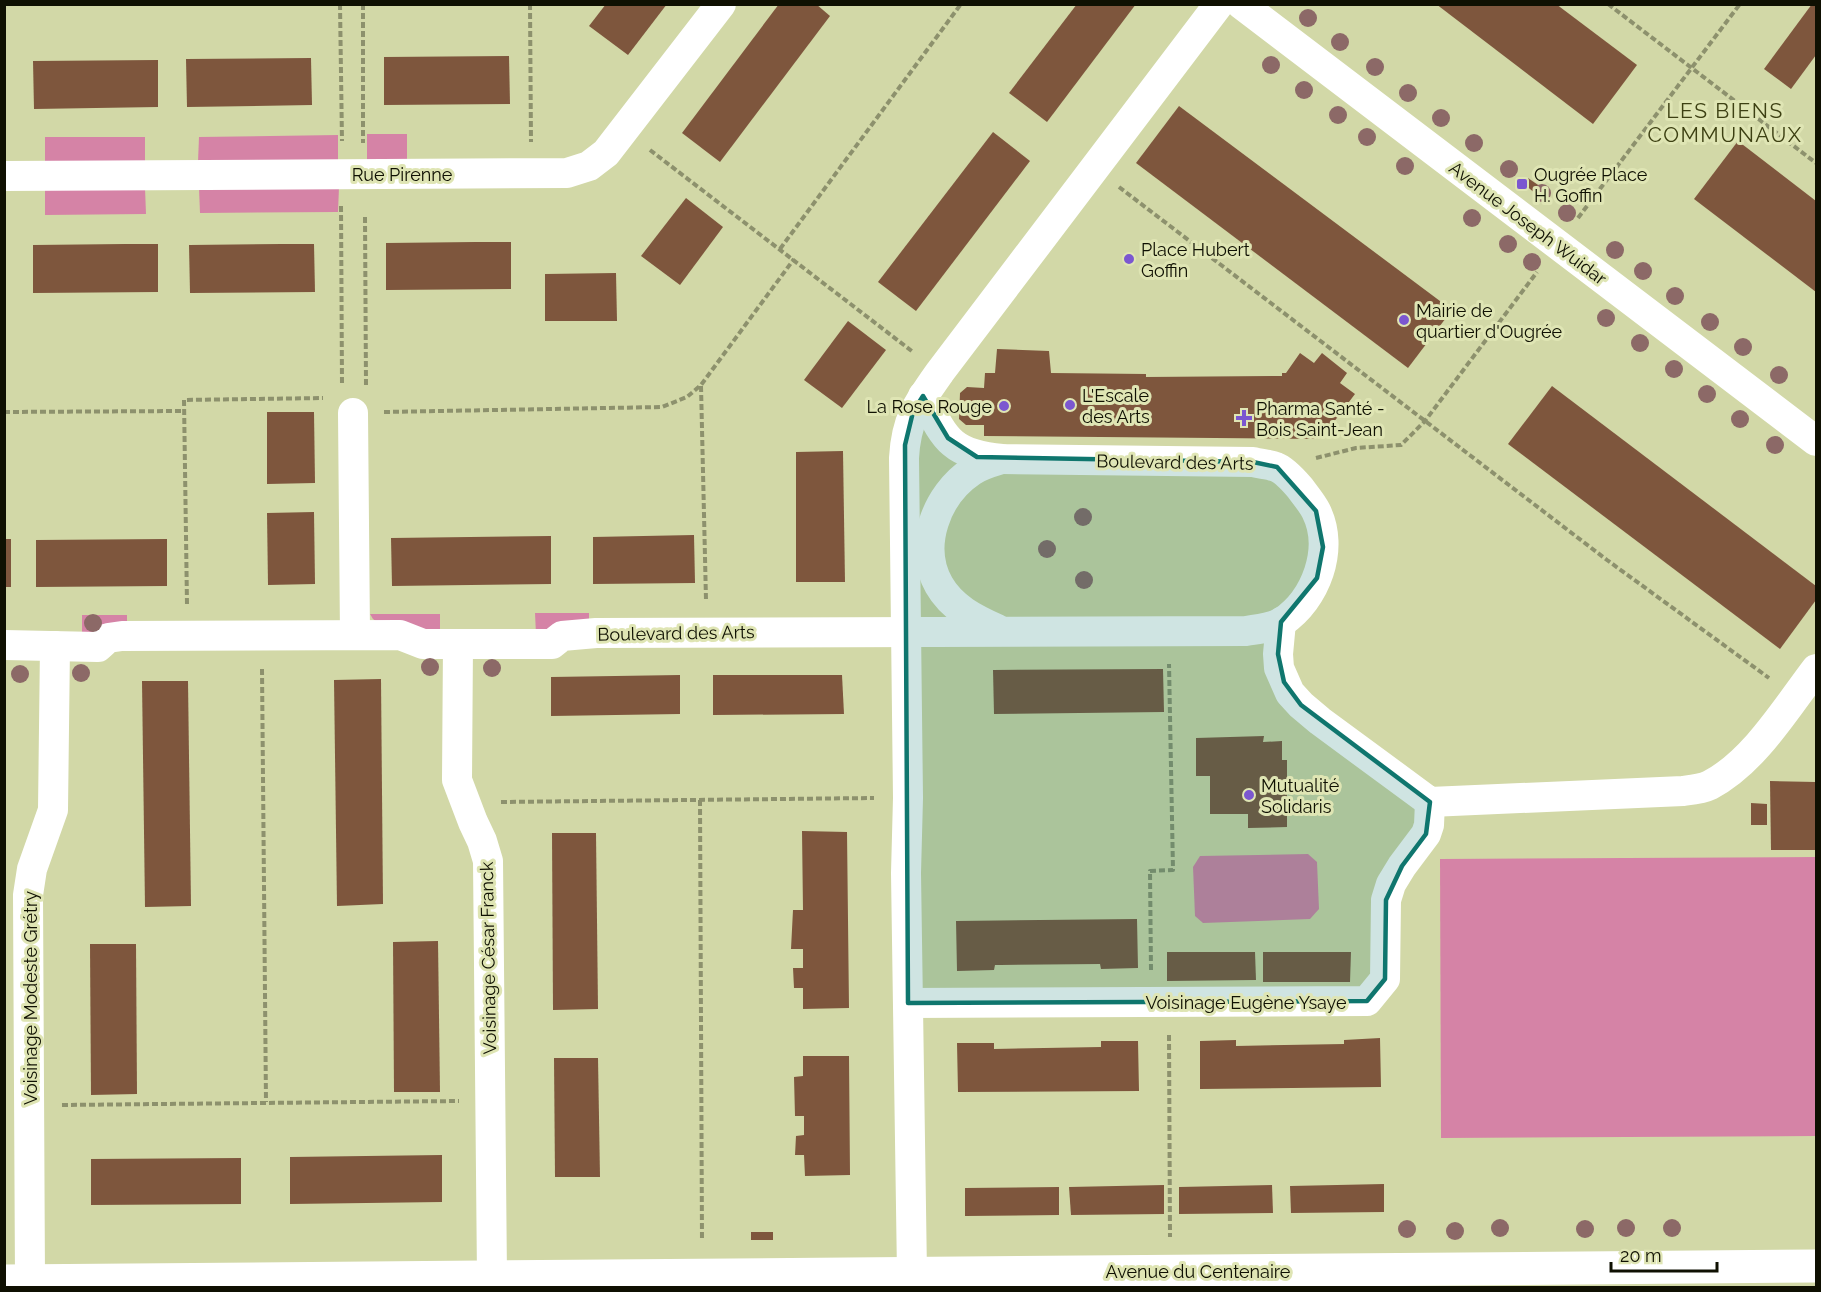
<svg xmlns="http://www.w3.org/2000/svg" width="1821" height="1292" font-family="Raleway,sans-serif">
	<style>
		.green { fill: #d583a6 }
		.building { fill: #7e563d }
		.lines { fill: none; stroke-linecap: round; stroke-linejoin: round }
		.path { stroke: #8d916d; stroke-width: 4; stroke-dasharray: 6 3; stroke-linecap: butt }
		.minor { stroke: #fff; stroke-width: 30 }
		.tertiary { stroke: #fff; stroke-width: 33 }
		.tree { fill: #8c6967 }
		.marked { fill: #0f766e; fill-opacity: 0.2; stroke: #0f766e; stroke-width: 4.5; stroke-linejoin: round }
		.poi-dot { fill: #7b57d0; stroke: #dfe5b4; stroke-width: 2 }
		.labels { text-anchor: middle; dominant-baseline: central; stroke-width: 6; stroke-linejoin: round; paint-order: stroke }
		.street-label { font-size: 18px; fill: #0f1002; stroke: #dfe5b4 }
		.poi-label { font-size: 18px; fill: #0f1002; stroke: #dfe5b4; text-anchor: start }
		.quarter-label { font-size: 21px; letter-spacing: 1.5px; fill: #3d4013; stroke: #dfe5b4 }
	</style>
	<rect width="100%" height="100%" fill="#d2d8a7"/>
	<g class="green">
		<rect x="367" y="134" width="40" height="26"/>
		<polygon points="338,135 338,161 198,162 199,137"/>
		<polygon points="45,137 145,137 145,162 45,163"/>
		<polygon points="339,187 338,212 200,213 199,188"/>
		<polygon points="145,188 146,214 45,215 45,189"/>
		<polygon points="535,613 589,613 589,624 536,634"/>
		<polygon points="370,614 440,614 440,634 380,624 373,619"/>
		<polygon points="82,615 127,615 127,626 82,637"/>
		<polygon points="1308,854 1317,862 1319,909 1310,919 1203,923 1195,916 1193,867 1200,856"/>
		<polygon points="1816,857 1816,1136 1441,1138 1440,859"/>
	</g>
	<g class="building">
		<polygon points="606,4 667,4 628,55 589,26"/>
		<polygon points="779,4 816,4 830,16 720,162 682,133"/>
		<polygon points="1077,4 1136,4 1047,122 1009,93"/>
		<polygon points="1436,4 1556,4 1637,65 1593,124"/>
		<polygon points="1812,4 1816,4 1816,55 1791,89 1764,69"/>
		<polygon points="509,56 510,104 384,105 384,57"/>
		<polygon points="311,58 312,105 187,107 186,59"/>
		<polygon points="158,60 158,107 34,109 33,61"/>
		<polygon points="1179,106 1452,310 1408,368 1136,163"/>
		<polygon points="993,132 1030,161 916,311 878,282"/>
		<polygon points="1738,141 1816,201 1816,292 1694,199"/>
		<polygon points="1528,178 1541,187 1536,194 1524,184"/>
		<polygon points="686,198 723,227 680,285 641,256"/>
		<polygon points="475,242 511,242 511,289 386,290 386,243"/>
		<polygon points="125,244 158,244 158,292 33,293 33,245"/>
		<polygon points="282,244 314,244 315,292 190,293 189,245"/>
		<polygon points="616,273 617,321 545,321 545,274"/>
		<polygon points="848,321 886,350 842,408 804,380"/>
		<polygon points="997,349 1049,351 1051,373 1146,374 1146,377 1282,376 1282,373 1286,373 1300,353 1314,363 1322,353 1347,373 1340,383 1355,394 1321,439 984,436 984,425 966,425 959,419 960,393 967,387 984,388 985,373 995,373"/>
		<polygon points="1552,386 1816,586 1816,600 1780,649 1508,444"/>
		<polygon points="267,412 314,412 315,483 267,484"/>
		<polygon points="843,451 845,582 796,582 796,452"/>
		<polygon points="314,512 315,584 268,585 267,513"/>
		<polygon points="694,535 695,583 593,584 593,537"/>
		<polygon points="551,536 551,584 392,586 391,538"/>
		<rect x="4" y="539" width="7" height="48"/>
		<polygon points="167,539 167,586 36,587 36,540"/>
		<polygon points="1163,669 1164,712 994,714 993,670"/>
		<polygon points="680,675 680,714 551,716 551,677"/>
		<polygon points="713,675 842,675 844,714 713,715"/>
		<polygon points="381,679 383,904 337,906 334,680"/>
		<polygon points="142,681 188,681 191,906 145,907"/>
		<polygon points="1264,736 1263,742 1282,741 1282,760 1287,760 1287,827 1248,828 1248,814 1210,814 1210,776 1196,776 1196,738"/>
		<polygon points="1770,781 1816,782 1816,850 1771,850"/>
		<polygon points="1751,803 1767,804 1767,825 1751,825"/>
		<polygon points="802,831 847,832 849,1008 803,1009 803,988 794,988 793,968 803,968 803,949 791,949 793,910 803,910"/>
		<polygon points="552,833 596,833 598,1009 553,1010"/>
		<polygon points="1137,919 1138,968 1101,969 1100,964 1000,965 995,965 994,970 957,971 956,921"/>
		<polygon points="438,941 440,1092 394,1092 393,942"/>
		<polygon points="90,944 136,944 137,1094 91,1095"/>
		<polygon points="1167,952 1255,952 1256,980 1167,981"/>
		<polygon points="1263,952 1351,952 1350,982 1263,982"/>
		<polygon points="1380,1038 1381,1087 1200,1089 1200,1041 1236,1040 1236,1046 1344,1044 1344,1040"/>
		<polygon points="1101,1041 1138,1041 1139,1091 958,1092 957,1043 994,1043 994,1049 1101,1047"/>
		<polygon points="803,1056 849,1056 850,1175 805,1176 804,1155 795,1155 796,1136 804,1135 804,1116 795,1116 794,1077 803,1076"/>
		<polygon points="554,1058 598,1058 600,1177 555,1177"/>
		<polygon points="442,1155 442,1202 290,1204 290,1157"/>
		<polygon points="241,1158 241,1204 91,1205 91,1159"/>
		<polygon points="1384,1184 1384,1212 1291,1213 1290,1186"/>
		<polygon points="1164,1185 1164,1214 1071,1215 1069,1187"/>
		<polygon points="1272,1185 1273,1213 1179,1214 1179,1187"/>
		<polygon points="1059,1187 1059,1215 965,1216 965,1188"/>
		<rect x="751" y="1232" width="22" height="8"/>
	</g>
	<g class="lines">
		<g class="path">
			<polyline points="340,4 342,141"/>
			<polyline points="363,4 363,143"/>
			<polyline points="530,4 531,142"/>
			<polyline points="1608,4 1816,163"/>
			<polyline points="650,150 913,352"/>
			<polyline points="1119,187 1607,560 1769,678"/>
			<polyline points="341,206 342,384"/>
			<polyline points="365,217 366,385"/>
			<polyline points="1578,218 1740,4"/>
			<polyline points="780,249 961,4"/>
			<polyline points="701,386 706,600"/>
			<polyline points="4,412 184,411"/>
			<polyline points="384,412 662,407 687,397 701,385 794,259"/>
			<polyline points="1316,458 1356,448 1401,445 1425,421 1537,272"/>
			<polyline points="187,604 184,400 323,398"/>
			<polyline points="262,669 266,1102"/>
			<polyline points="700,800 702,1240"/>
			<polyline points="501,802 874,798"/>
			<polyline points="1151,970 1150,871 1173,870 1169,664"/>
			<polyline points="1169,1035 1170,1237"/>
			<polyline points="62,1105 459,1101"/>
		</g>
		<g class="minor">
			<polyline points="1241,4 1816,441"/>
			<polyline points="4,176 567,173 589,166 606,153 721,4"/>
			<polyline points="353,413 355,635"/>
			<path d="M 1281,622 L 1278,654 L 1279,668 L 1290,693 L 1301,705 L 1320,721 L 1430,802 L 1683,791 C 1691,790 1702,789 1710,785 C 1754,762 1787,707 1816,669"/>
			<path d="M 997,629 C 975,619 952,608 939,585 C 917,546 936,495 972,471 C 981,465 992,462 1002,459"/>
			<polyline points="458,644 457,780 473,822 482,841 488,861 492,1277"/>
			<path d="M 4,645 L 98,647 L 108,638 L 122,636 L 400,635 L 423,644 L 552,644 L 562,636 L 596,633 L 1246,631 C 1258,629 1272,628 1282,622 C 1316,599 1335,549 1316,511 C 1312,503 1305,495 1300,488 C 1294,481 1284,470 1276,467 C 1269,464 1260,464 1253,462 L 1002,459 C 950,454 945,439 923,396"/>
			<polyline points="908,1003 1367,1001 1385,979 1386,900 1391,884 1402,866 1426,834 1429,825 1430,802"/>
			<path d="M 912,1274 L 906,873 L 908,798 L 904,458 C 906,419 918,403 940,372 L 1219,4"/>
			<polyline points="30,1281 28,895 32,869 53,810 55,646"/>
		</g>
		<polyline class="tertiary" points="4,1281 1816,1266"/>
	</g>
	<g class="tree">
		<circle cx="1308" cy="18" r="9"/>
		<circle cx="1340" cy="42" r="9"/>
		<circle cx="1271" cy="65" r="9"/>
		<circle cx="1375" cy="67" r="9"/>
		<circle cx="1304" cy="90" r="9"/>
		<circle cx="1408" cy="93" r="9"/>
		<circle cx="1338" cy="115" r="9"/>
		<circle cx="1441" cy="118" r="9"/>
		<circle cx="1367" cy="137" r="9"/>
		<circle cx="1474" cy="143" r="9"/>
		<circle cx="1405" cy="166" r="9"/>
		<circle cx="1509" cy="169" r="9"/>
		<circle cx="1542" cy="193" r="9"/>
		<circle cx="1567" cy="213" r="9"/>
		<circle cx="1472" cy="218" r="9"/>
		<circle cx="1508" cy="244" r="9"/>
		<circle cx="1615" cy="250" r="9"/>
		<circle cx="1532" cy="262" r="9"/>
		<circle cx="1643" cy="271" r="9"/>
		<circle cx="1675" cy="296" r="9"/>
		<circle cx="1606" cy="318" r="9"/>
		<circle cx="1710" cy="322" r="9"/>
		<circle cx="1640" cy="343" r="9"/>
		<circle cx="1743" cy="347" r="9"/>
		<circle cx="1674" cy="369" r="9"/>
		<circle cx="1779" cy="375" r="9"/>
		<circle cx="1707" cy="394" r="9"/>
		<circle cx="1740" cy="419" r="9"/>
		<circle cx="1775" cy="445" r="9"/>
		<circle cx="1083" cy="517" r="9"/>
		<circle cx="1047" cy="549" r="9"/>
		<circle cx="1084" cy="580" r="9"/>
		<circle cx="93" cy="623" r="9"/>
		<circle cx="430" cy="667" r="9"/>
		<circle cx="492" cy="668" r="9"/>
		<circle cx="81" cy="673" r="9"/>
		<circle cx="20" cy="674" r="9"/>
		<circle cx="1500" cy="1228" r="9"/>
		<circle cx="1626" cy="1228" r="9"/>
		<circle cx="1672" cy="1228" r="9"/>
		<circle cx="1407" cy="1229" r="9"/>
		<circle cx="1585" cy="1229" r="9"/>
		<circle cx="1455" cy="1231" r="9"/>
	</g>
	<path class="marked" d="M 923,396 L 948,438 L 977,457 L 1253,462 L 1277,467 L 1316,511 L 1323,547 L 1317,578 L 1281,622 L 1278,654 L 1284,682 L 1301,705 L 1430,802 L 1426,834 L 1402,866 L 1386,900 L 1385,979 L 1367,1001 L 908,1003 L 905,445 L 913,412 Z"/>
	<g class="poi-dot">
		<rect x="1516" y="178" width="12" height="12" rx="3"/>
		<circle cx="1129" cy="259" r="6"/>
		<circle cx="1404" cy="320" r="6"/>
		<circle cx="1070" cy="405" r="6"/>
		<circle cx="1004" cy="406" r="6"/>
		<path d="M1241 409h6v6h6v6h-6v6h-6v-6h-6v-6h6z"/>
		<circle cx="1249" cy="795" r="6"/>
	</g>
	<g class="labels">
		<g class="street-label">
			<text x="402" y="174">Rue Pirenne</text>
			<text transform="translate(1528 223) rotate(37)">Avenue Joseph Wuidar</text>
			<text transform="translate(1175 462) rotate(1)">Boulevard des Arts</text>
			<text transform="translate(676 633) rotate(-1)">Boulevard des Arts</text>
			<text transform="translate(488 958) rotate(-91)">Voisinage César Franck</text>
			<text transform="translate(30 998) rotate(-90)">Voisinage Modeste Grétry</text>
			<text x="1246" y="1002">Voisinage Eugène Ysaye</text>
			<text x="1198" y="1271">Avenue du Centenaire</text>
		</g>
		<g class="poi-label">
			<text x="1534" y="174">Ougrée Place<tspan x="1534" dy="21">H. Goffin</tspan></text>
			<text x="1141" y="249">Place Hubert<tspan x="1141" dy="21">Goffin</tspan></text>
			<text x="1416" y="310">Mairie de<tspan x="1416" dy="21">quartier d'Ougrée</tspan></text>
			<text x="1082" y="395">L'Escale<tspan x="1082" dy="21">des Arts</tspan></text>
			<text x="992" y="406" text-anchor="end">La Rose Rouge</text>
			<text x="1256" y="408">Pharma Santé -<tspan x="1256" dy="21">Bois Saint-Jean</tspan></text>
			<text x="1261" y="785">Mutualité<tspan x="1261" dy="21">Solidaris</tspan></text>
		</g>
		<g class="quarter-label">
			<text x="1725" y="110">LES BIENS<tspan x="1725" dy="24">COMMUNAUX</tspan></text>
		</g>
	</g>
	<rect width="1821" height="1292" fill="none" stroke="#0f1002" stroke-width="12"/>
	<path d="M1611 1262v9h106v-9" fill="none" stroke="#0f1002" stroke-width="3"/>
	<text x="1620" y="1262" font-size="18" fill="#0f1002" stroke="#dfe5b4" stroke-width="4.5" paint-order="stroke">20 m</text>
</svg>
